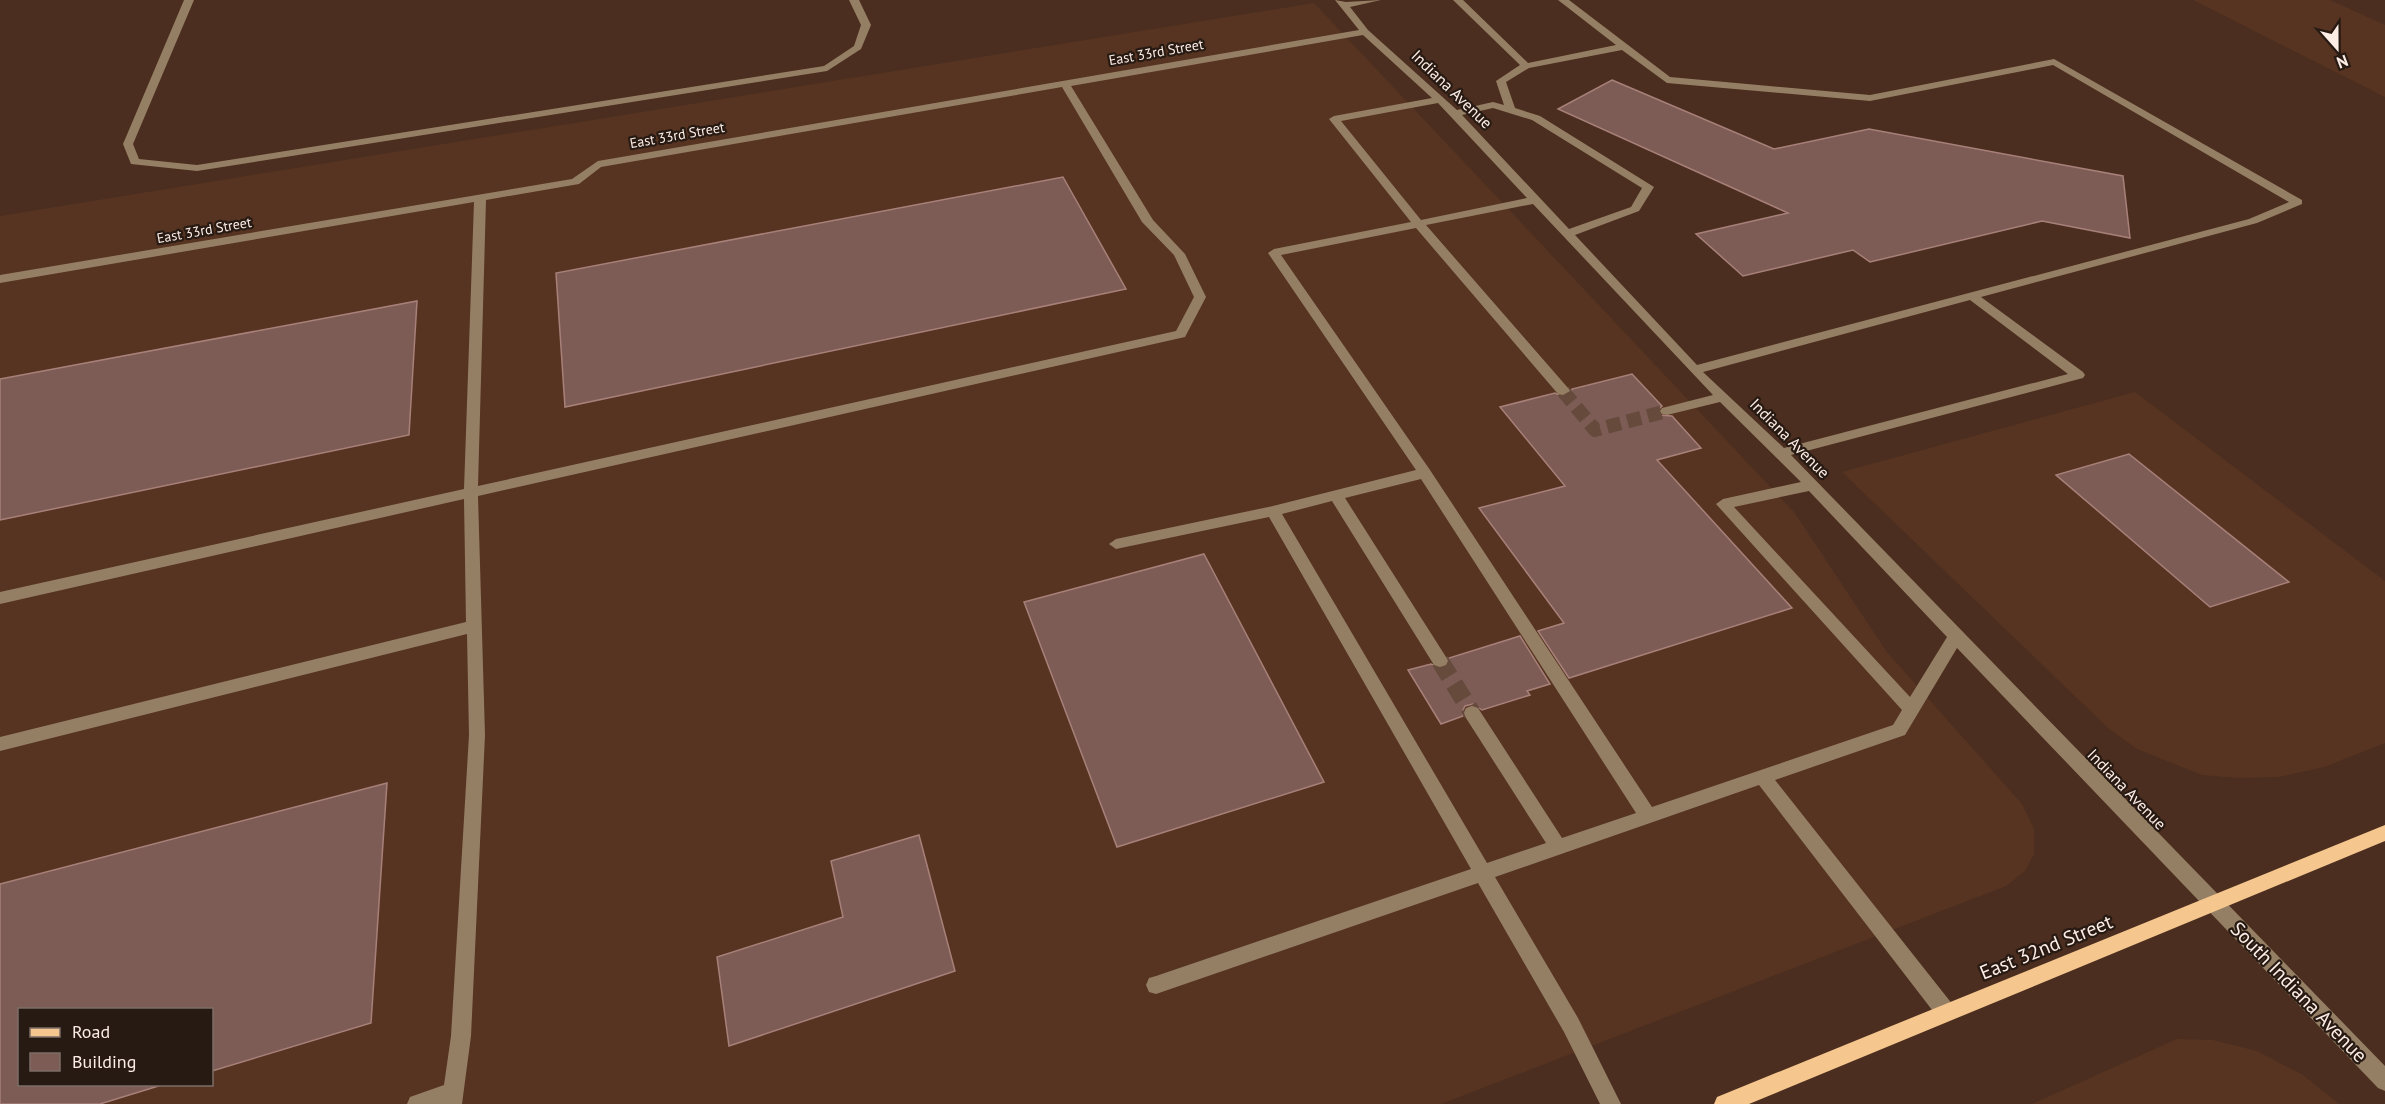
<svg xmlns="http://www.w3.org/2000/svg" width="2385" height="1104" font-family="'PT Sans',sans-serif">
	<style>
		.built { fill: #573421; fill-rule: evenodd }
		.building { fill: #7e5c56; stroke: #a78079; stroke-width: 1.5 }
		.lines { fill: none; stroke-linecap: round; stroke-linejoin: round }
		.minor-tunnel-far1 { stroke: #664b3d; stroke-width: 14; stroke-dasharray: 14 7; stroke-linecap: butt }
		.minor-tunnel { stroke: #664b3d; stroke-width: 18; stroke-dasharray: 18 9; stroke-linecap: butt }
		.minor { fill: #957f64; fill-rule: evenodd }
		.major { fill: #f5c68e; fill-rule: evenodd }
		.labels { text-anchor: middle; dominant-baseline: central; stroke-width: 4.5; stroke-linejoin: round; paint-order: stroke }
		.far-street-label { font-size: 14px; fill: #fcede5; stroke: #271a13 }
		.street-label { font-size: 16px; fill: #fcede5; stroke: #271a13 }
		.near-street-label { font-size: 20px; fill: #fcede5; stroke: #271a13 }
	</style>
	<rect width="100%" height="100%" fill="#4b2e1f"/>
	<g class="built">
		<polygon points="2193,0 2330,0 2385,25 2385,97"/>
		<path d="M 1314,3 L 1794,512 L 1887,652 L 2022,804 L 2034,829 L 2034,854 L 2025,871 L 2006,886 L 1441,1104 L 0,1104 L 0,216 ZM 20,1010 L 212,1010 L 212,1084 L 20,1084 Z"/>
		<polygon points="2135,392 2385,581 2385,743 2324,767 2279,777 2238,778 2202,775 2137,749 2108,728 1842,472"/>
		<polygon points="2177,1039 2213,1040 2257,1051 2303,1075 2339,1104 2032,1104"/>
	</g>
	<g class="building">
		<polygon points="1612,80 1774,149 1869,129 2123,176 2130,238 2042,221 1870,262 1853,250 1743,276 1696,234 1788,213 1558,109"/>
		<polygon points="1063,177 1126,289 565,407 556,273"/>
		<polygon points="417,301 409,435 0,520 0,379"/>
		<polygon points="1632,374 1662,406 1658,410 1660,415 1672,416 1701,448 1657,460 1792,608 1569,678 1538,631 1564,623 1479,508 1565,486 1500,407 1555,393 1564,397 1571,393 1572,389"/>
		<polygon points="2129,454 2289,582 2210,607 2056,475"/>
		<polygon points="1204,554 1324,782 1117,847 1024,602"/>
		<polygon points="1520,636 1550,684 1527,691 1530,695 1482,710 1473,704 1465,706 1462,712 1463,716 1441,724 1408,670 1431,664 1441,669 1448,666 1449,658"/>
		<polygon points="387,783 371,1023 212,1071 212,1010 20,1010 20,1084 165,1084 100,1104 0,1104 0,884"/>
		<polygon points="919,835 955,971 729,1046 717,957 843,917 831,861"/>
	</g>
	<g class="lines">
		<polyline class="minor-tunnel-far1" points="1563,391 1595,430 1667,411"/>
		<polyline class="minor-tunnel" points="1440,661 1472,713"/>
		<g class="minor">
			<polygon points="184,0 194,0 133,144 139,159 197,165 824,66 854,46 861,25 849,0 859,0 871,25 861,49 827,71 197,171 131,164 123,144"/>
			<path d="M 1335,0 L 1346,2 L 1381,0 L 1350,7 L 1368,30 L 1457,110 L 1493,102 L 1504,105 L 1496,81 L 1520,65 L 1453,0 L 1463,0 L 1528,63 L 1616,45 L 1558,0 L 1569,0 L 1670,77 L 1870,95 L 2054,59 L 2302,200 L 2302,204 L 2257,223 L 1981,297 L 2083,372 L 2085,375 L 2083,378 L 1791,455 L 2385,1066 L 2385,1091 L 2378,1088 L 1957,648 L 1905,735 L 1775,780 L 1953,1005 L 1956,1012 L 1953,1019 L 1946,1022 L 1939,1019 L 1759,785 L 1495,877 L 1578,1018 L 1621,1104 L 1600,1104 L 1564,1032 L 1478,883 L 1156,994 L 1149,992 L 1146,985 L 1149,978 L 1156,976 L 1471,869 L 1269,517 L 1116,549 L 1109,544 L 1116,539 L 1273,506 L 1416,470 L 1268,253 L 1274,249 L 1411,222 L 1329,119 L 1334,116 L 1432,98 L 1363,35 L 1071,86 L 1153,220 L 1185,254 L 1206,297 L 1185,337 L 478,496 L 485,735 L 471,1036 L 462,1104 L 407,1104 L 410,1097 L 444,1085 L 451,1036 L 469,735 L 467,634 L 0,751 L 0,737 L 466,622 L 464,499 L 0,604 L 0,592 L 464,489 L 474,202 L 0,283 L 0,275 L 572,179 L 598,161 L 1359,30 ZM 1622,50 L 1667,83 L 1870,101 L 2053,65 L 2289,202 L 2249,219 L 1697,365 L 1575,235 L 1639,211 L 1654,187 L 1540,116 L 1515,108 L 1506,82 L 1529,68 ZM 1062,87 L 1142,222 L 1174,255 L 1194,297 L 1176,331 L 478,486 L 486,200 L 579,184 L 601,167 ZM 1438,103 L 1527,198 L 1421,220 L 1341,121 ZM 1493,108 L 1532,120 L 1642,188 L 1631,207 L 1569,229 L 1462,115 ZM 1533,204 L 1713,395 L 1662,408 L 1660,411 L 1662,414 L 1667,415 L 1720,402 L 1801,482 L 1723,499 L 1716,504 L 1902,710 L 1893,725 L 1652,807 L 1430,470 L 1281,255 L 1416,228 L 1558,394 L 1563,395 L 1570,391 L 1568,388 L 1426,225 ZM 1970,300 L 2068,374 L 1784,448 L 1703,372 ZM 1421,479 L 1636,813 L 1562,838 L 1478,708 L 1472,706 L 1466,708 L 1464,713 L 1466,718 L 1546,843 L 1487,863 L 1282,514 L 1332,501 L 1434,665 L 1440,667 L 1446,665 L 1448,661 L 1446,657 L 1345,498 ZM 1809,491 L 1947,637 L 1910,697 L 1734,507 Z"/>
		</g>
		<polygon class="major" points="2385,825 2385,841 1749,1104 1714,1104 1717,1097"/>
	</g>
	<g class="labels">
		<g class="far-street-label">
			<text transform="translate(1156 52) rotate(-10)">East 33rd Street</text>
			<text transform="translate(677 135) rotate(-10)">East 33rd Street</text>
			<text transform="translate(204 230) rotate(-10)">East 33rd Street</text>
		</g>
		<g class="street-label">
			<text transform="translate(1452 89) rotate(44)">Indiana Avenue</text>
			<text transform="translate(1790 438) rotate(45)">Indiana Avenue</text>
			<text transform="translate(2127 789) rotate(46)">Indiana Avenue</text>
		</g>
		<g class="near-street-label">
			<text transform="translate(2046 947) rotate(-22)">East 32nd Street</text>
			<text transform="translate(2299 992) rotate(46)">South Indiana Avenue</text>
		</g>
	</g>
	<rect x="18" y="1008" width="195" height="78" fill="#271a13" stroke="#7c6e67" stroke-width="1.5"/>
	<rect x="30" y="1028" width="30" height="9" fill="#f5c68e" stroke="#7c6e67" stroke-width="1.5"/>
	<text x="72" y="1038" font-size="18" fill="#fcede5">Road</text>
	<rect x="30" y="1053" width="30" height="18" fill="#7e5c56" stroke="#7c6e67" stroke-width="1.5"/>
	<text x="72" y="1068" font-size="18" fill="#fcede5">Building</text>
	<g transform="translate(2337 48) rotate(159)" stroke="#271a13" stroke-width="4.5" paint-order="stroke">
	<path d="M0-4.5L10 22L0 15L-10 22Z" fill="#fcede5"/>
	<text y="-9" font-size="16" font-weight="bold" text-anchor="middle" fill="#fcede5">N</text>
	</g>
</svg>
